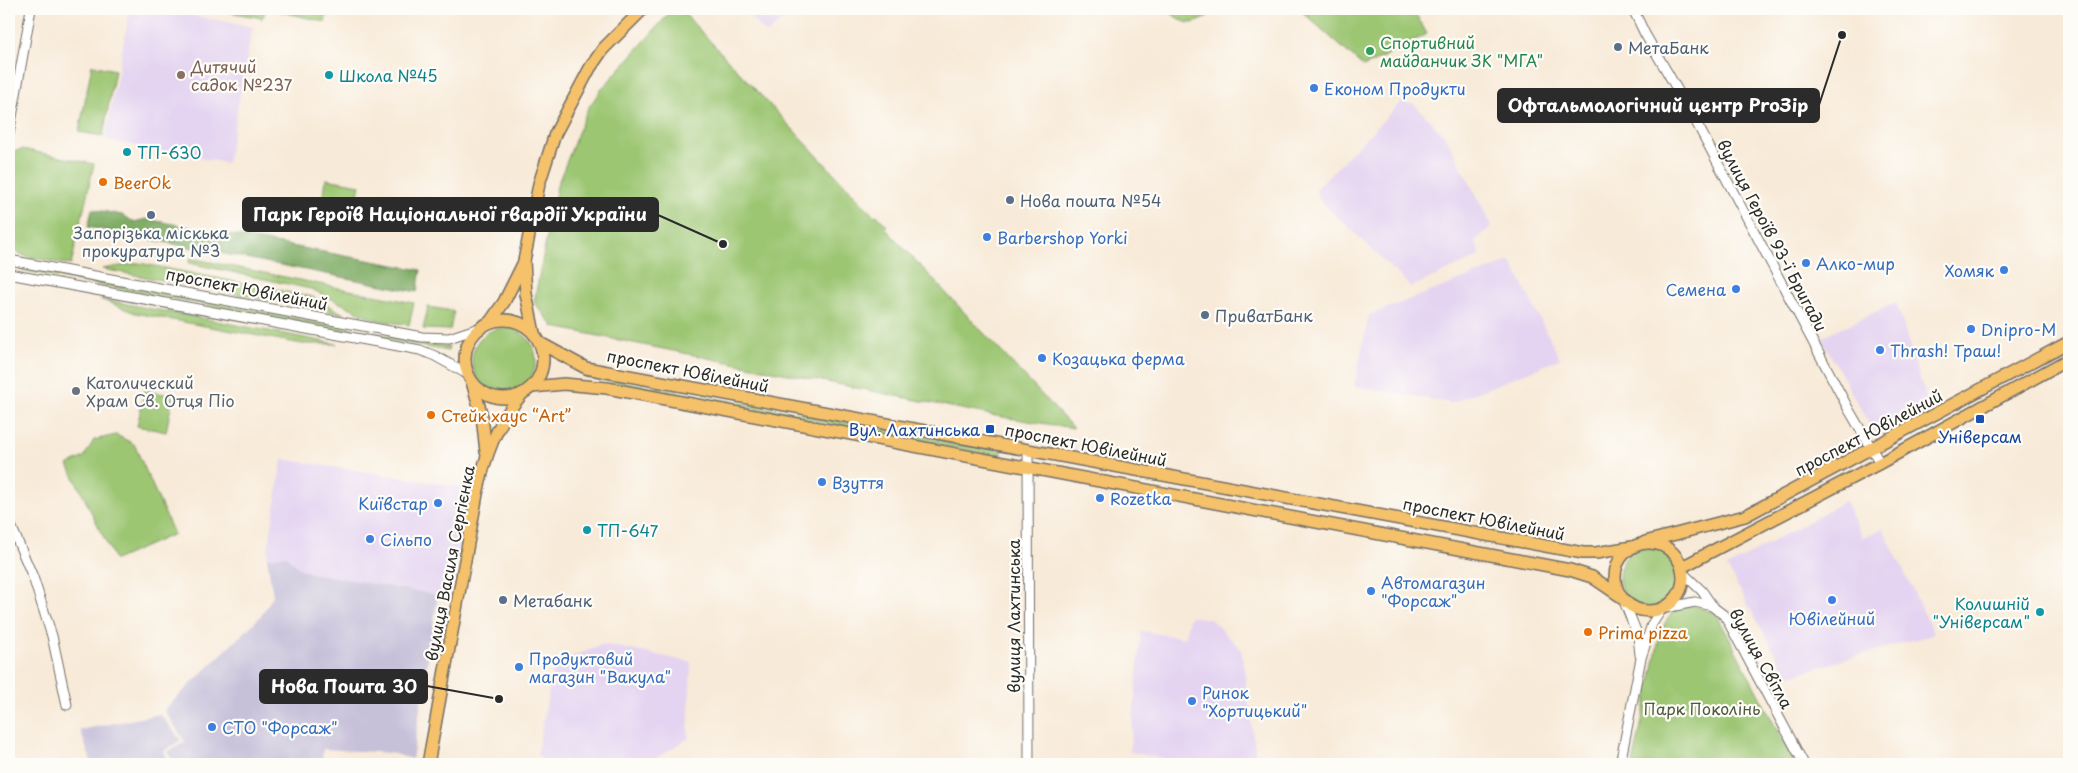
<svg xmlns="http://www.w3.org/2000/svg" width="2078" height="773" font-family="'Playpen Sans',sans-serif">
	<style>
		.built { fill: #e4d3f1 }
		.industrial { fill: #c6c0d9 }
		.green { fill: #9cc672; stroke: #64784e }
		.forest { fill: #7dab64; stroke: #546b48 }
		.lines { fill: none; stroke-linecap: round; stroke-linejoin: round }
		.minor-casing { stroke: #736e68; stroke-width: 11 }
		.major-casing { stroke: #736e68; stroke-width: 14 }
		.minor { stroke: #fff; stroke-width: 9 }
		.major { stroke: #f5c16b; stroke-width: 11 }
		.service-dot { fill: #5c6f8a; stroke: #fdfcf7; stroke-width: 2 }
		.leisure-dot { fill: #2e9e5b; stroke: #fdfcf7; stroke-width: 2 }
		.education-dot { fill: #8d6e63; stroke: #fdfcf7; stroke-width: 2 }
		.culture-dot { fill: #0f9aa8; stroke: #fdfcf7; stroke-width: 2 }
		.shop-dot { fill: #3f7fe0; stroke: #fdfcf7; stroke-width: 2 }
		.food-dot { fill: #e8710a; stroke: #fdfcf7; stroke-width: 2 }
		.worship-dot { fill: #6b7280; stroke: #fdfcf7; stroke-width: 2 }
		.transit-dot { fill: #1a4fb4; stroke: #fdfcf7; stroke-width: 2 }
		.labels { text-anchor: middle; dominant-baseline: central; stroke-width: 4.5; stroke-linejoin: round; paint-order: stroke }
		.leisure-label { font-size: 16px; fill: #27864d; stroke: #fdfcf7; text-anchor: start }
		.service-label { font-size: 16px; fill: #4e5e75; stroke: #fdfcf7; text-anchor: start }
		.education-label { font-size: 16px; fill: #785e54; stroke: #fdfcf7; text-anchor: start }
		.culture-label { font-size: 16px; fill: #0d838f; stroke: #fdfcf7; text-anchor: start }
		.shop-label { font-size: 16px; fill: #366cbe; stroke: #fdfcf7; text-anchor: start }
		.food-label { font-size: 16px; fill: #c56008; stroke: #fdfcf7; text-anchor: start }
		.street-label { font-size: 16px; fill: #2b2b2b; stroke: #fdfcf7 }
		.worship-label { font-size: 16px; fill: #5b616d; stroke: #fdfcf7; text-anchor: start }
		.transit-label { font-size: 16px; fill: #164399; stroke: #fdfcf7; text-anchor: end }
		.park-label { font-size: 16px; fill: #4d5a40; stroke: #fdfcf7 }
		.leader { fill: none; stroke: #2b2b2b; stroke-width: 2 }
		.callout-dot { fill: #2b2b2b; stroke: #fdfcf7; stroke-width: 2 }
		.callout { fill: #2b2b2b; stroke: #2b2b2b; stroke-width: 2 }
		.callout-label { font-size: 18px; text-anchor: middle; font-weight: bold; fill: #fff }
	</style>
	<rect width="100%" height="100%" fill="#fdfcf7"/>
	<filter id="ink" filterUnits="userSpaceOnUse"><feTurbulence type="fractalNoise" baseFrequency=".02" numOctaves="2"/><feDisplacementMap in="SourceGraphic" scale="10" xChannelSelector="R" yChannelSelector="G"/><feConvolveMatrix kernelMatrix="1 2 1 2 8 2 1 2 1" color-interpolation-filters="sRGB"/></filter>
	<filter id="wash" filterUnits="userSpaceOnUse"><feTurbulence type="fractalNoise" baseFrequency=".0096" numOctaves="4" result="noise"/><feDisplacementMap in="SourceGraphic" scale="20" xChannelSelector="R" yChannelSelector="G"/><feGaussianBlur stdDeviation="1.12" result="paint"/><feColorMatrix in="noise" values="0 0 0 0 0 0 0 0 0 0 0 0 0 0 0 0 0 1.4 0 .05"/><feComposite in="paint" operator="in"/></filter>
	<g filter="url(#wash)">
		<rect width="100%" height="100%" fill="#f8ead8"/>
		<g class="built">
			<polygon points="130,9 158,9 253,27 227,163 105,140"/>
			<polygon points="742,9 795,9 767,34"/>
			<polygon points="1401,102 1414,104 1446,137 1492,226 1475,241 1480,256 1411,287 1316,196 1317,188"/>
			<polygon points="1511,261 1560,359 1451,403 1354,386 1369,315"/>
			<polygon points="1896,302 1930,411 1884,434 1872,429 1821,338"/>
			<polygon points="282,459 470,488 451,585 438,595 311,573 299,568 286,557 267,558"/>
			<polygon points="1845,501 1863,538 1883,528 1934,634 1788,676 1727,567"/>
			<polygon points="1190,616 1210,619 1241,649 1257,764 1190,764 1130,752 1141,631 1184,638"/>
			<polygon points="603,644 691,662 688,739 646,764 546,764 537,754 554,664"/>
		</g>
		<g class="industrial">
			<polygon points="286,556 299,568 311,573 438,595 412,759 391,753 323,749 322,764 175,764 167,752 185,742 164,710 261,616 273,596 267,558"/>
			<polygon points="160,714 181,740 164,751 170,764 92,764 80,730"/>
		</g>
		<g class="green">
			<polygon points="212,9 267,9 262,18"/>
			<polygon points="270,9 328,9 325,22"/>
			<polygon points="673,9 680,9 874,216 877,215 887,226 885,228 1073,428 996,416 554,327 534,302 557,186 587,110 600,91"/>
			<path d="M 1166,9 L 1217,9 C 1195,26 1189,29 1166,9 Z"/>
			<polygon points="1299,9 1413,9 1427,34 1364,67"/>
			<polygon points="92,65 115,70 103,136 79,132"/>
			<polygon points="22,149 94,164 71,265 24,256 9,247 9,176 13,152"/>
			<polygon points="326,179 360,185 356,205 323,200"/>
			<polygon points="190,258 414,303 409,325 376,320 311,289 189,263"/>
			<polygon points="139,263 313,297 344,314 102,269"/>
			<polygon points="21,266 449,347 448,351 20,270"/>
			<polygon points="100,299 337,344 302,344 135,313"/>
			<polygon points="428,307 454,311 450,330 423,329"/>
			<circle cx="504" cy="360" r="32"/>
			<polygon points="585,374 1002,451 1002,457 585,377"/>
			<polygon points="145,390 173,396 166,432 137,426"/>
			<polygon points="116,435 134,444 174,534 115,560 68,465 84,457 94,440"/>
			<circle cx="1650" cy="577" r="31"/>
			<path d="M 1698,606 L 1717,615 L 1795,764 L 1633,764 L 1658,644 C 1661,630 1667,613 1681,607 C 1686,606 1693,606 1698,606 Z"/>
		</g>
		<polygon class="forest" points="92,209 122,215 134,222 146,219 421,270 417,292 88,227"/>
	</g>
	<g filter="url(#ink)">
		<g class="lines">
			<g class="minor-casing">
				<g id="minor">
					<polyline points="1633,9 1645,34 1695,120 1849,410 1880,463"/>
					<polyline points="9,134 31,9"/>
					<polyline points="9,260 422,337 449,338 479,328"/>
					<polyline points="9,274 420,350 435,356 469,375"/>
					<polyline points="1028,450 1029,764"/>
					<polyline points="9,521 33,577 52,636 67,705"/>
					<polyline points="1684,574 1702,591 1713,607 1725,616 1804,764"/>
					<polyline points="1624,601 1638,636 1640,655"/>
					<polyline points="1665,608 1695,602 1713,606"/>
					<polyline points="1620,764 1641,658 1652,624 1661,610"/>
				</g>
			</g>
			<g class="major-casing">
				<g id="major">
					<circle cx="504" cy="359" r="39"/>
					<polyline points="490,322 504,302 524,262"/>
					<polyline points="534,333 526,294 524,261 539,184 555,134 590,68 603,49 643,9"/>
					<polyline points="540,343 586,368 1583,553 1596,553 1632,547"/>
					<polyline points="472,382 482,416 486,452"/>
					<polyline points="532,387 564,384 607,388 1570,570 1592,577 1620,596"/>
					<polyline points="1645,542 1745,516 2069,342"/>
					<circle cx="1649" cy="577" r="34"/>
					<polyline points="1682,567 1880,463 2069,359"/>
					<path d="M 428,764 L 477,494 C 485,456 496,424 522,394"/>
				</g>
			</g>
			<use href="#minor" class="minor"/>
			<use href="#major" class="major"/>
		</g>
	</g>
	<g class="service-dot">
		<circle cx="1618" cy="47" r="5"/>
		<circle cx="1010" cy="200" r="5"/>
		<circle cx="151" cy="215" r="5"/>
		<circle cx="1205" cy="315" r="5"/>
		<circle cx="503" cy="600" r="5"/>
	</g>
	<circle class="leisure-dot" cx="1370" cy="51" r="5"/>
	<circle class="education-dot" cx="181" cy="75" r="5"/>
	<g class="culture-dot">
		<circle cx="329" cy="75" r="5"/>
		<circle cx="127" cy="152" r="5"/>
		<circle cx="587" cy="530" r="5"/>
		<circle cx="2040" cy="612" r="5"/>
	</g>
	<g class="shop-dot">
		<circle cx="1314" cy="88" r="5"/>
		<circle cx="987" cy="237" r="5"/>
		<circle cx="1806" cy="263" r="5"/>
		<circle cx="2004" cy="270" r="5"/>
		<circle cx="1736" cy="289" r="5"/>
		<circle cx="1971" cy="329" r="5"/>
		<circle cx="1880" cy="350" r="5"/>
		<circle cx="1042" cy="358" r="5"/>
		<circle cx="822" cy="482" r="5"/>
		<circle cx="1100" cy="498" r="5"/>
		<circle cx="438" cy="503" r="5"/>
		<circle cx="370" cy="539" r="5"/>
		<circle cx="1371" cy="591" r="5"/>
		<circle cx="1832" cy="600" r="5"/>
		<circle cx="519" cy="667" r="5"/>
		<circle cx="1192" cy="701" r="5"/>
		<circle cx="212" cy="727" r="5"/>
	</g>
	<g class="food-dot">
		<circle cx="103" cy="182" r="5"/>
		<circle cx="431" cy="415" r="5"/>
		<circle cx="1588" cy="632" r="5"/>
	</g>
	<circle class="worship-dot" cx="76" cy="391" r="5"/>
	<g class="transit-dot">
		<rect x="1975" y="414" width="10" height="10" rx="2.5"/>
		<rect x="985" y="424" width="10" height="10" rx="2.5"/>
	</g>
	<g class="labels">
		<g class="leisure-label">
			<text x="1380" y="42">Спортивний<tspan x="1380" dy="18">майданчик ЗК "МГА"</tspan></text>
		</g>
		<g class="service-label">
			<text x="1628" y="47">МетаБанк</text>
			<text x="1020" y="200">Нова пошта №54</text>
			<text x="151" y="232" text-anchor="middle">Запорізька міскька<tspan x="151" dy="18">прокуратура №3</tspan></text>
			<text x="1215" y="315">ПриватБанк</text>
			<text x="513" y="600">Метабанк</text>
		</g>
		<g class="education-label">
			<text x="191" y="66">Дитячий<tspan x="191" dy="18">садок №237</tspan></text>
		</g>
		<g class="culture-label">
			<text x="339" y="75">Школа №45</text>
			<text x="137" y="152">ТП-630</text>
			<text x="597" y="530">ТП-647</text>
			<text x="2030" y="603" text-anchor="end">Колишній<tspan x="2030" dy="18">"Універсам"</tspan></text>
		</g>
		<g class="shop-label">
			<text x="1324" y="88">Економ Продукти</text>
			<text x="997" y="237">Barbershop Yorki</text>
			<text x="1816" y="263">Алко-мир</text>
			<text x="1994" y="270" text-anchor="end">Хомяк</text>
			<text x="1726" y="289" text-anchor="end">Семена</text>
			<text x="1981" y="329">Dnipro-M</text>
			<text x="1890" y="350">Thrash! Траш!</text>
			<text x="1052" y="358">Козацька ферма</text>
			<text x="832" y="482">Взуття</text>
			<text x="1110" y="498">Rozetka</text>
			<text x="428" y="503" text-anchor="end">Київстар</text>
			<text x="380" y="539">Сільпо</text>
			<text x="1381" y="582">Автомагазин<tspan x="1381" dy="18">"Форсаж"</tspan></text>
			<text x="1832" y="618" text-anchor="middle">Ювілейний</text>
			<text x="529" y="658">Продуктовий<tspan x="529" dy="18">магазин "Вакула"</tspan></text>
			<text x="1202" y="692">Ринок<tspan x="1202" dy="18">"Хортицький"</tspan></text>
			<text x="222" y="727">СТО "Форсаж"</text>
		</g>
		<g class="food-label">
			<text x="113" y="182">BeerOk</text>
			<text x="441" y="415">Стейк хаус “Art”</text>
			<text x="1598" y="632">Prima pizza</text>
		</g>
		<g class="street-label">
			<text transform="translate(1773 235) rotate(62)">вулиця Героїв 93-ї Бригади</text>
			<text transform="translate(247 288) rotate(11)">проспект Ювілейний</text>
			<text transform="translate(688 370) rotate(11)">проспект Ювілейний</text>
			<text transform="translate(1868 432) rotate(-28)">проспект Ювілейний</text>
			<text transform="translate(1086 444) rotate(11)">проспект Ювілейний</text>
			<text transform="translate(1484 518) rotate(11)">проспект Ювілейний</text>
			<text transform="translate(449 563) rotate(-79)">вулиця Василя Сергієнка</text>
			<text transform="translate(1013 616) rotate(-90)">вулиця Лахтинська</text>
			<text transform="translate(1762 658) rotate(61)">вулиця Світла</text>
		</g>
		<g class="worship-label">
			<text x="86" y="382">Католический<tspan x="86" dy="18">Храм Св. Отця Піо</tspan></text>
		</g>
		<g class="transit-label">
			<text x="980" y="429">Вул. Лахтинська</text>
			<text x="1980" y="436" text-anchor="middle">Універсам</text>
		</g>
		<g class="park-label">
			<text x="1702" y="708">Парк Поколінь</text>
		</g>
	</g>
	<path class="leader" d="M1842 35L1819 105M723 244L658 215M499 699L427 686"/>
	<g class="callout-dot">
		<circle cx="1842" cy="35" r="5"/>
		<circle cx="723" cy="244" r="5"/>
		<circle cx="499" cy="699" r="5"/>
	</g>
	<g class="callout">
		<rect x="1498" y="89" width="321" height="33" rx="5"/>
		<rect x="243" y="198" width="415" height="33" rx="5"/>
		<rect x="260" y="670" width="167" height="33" rx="5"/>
	</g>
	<g class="callout-label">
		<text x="1658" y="112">Офтальмологічний центр ProЗір</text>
		<text x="450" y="221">Парк Героїв Національної гвардії України</text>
		<text x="344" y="693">Нова Пошта 30</text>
	</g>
	<rect width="2078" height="773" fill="none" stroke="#fdfcf7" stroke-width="30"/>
</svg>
